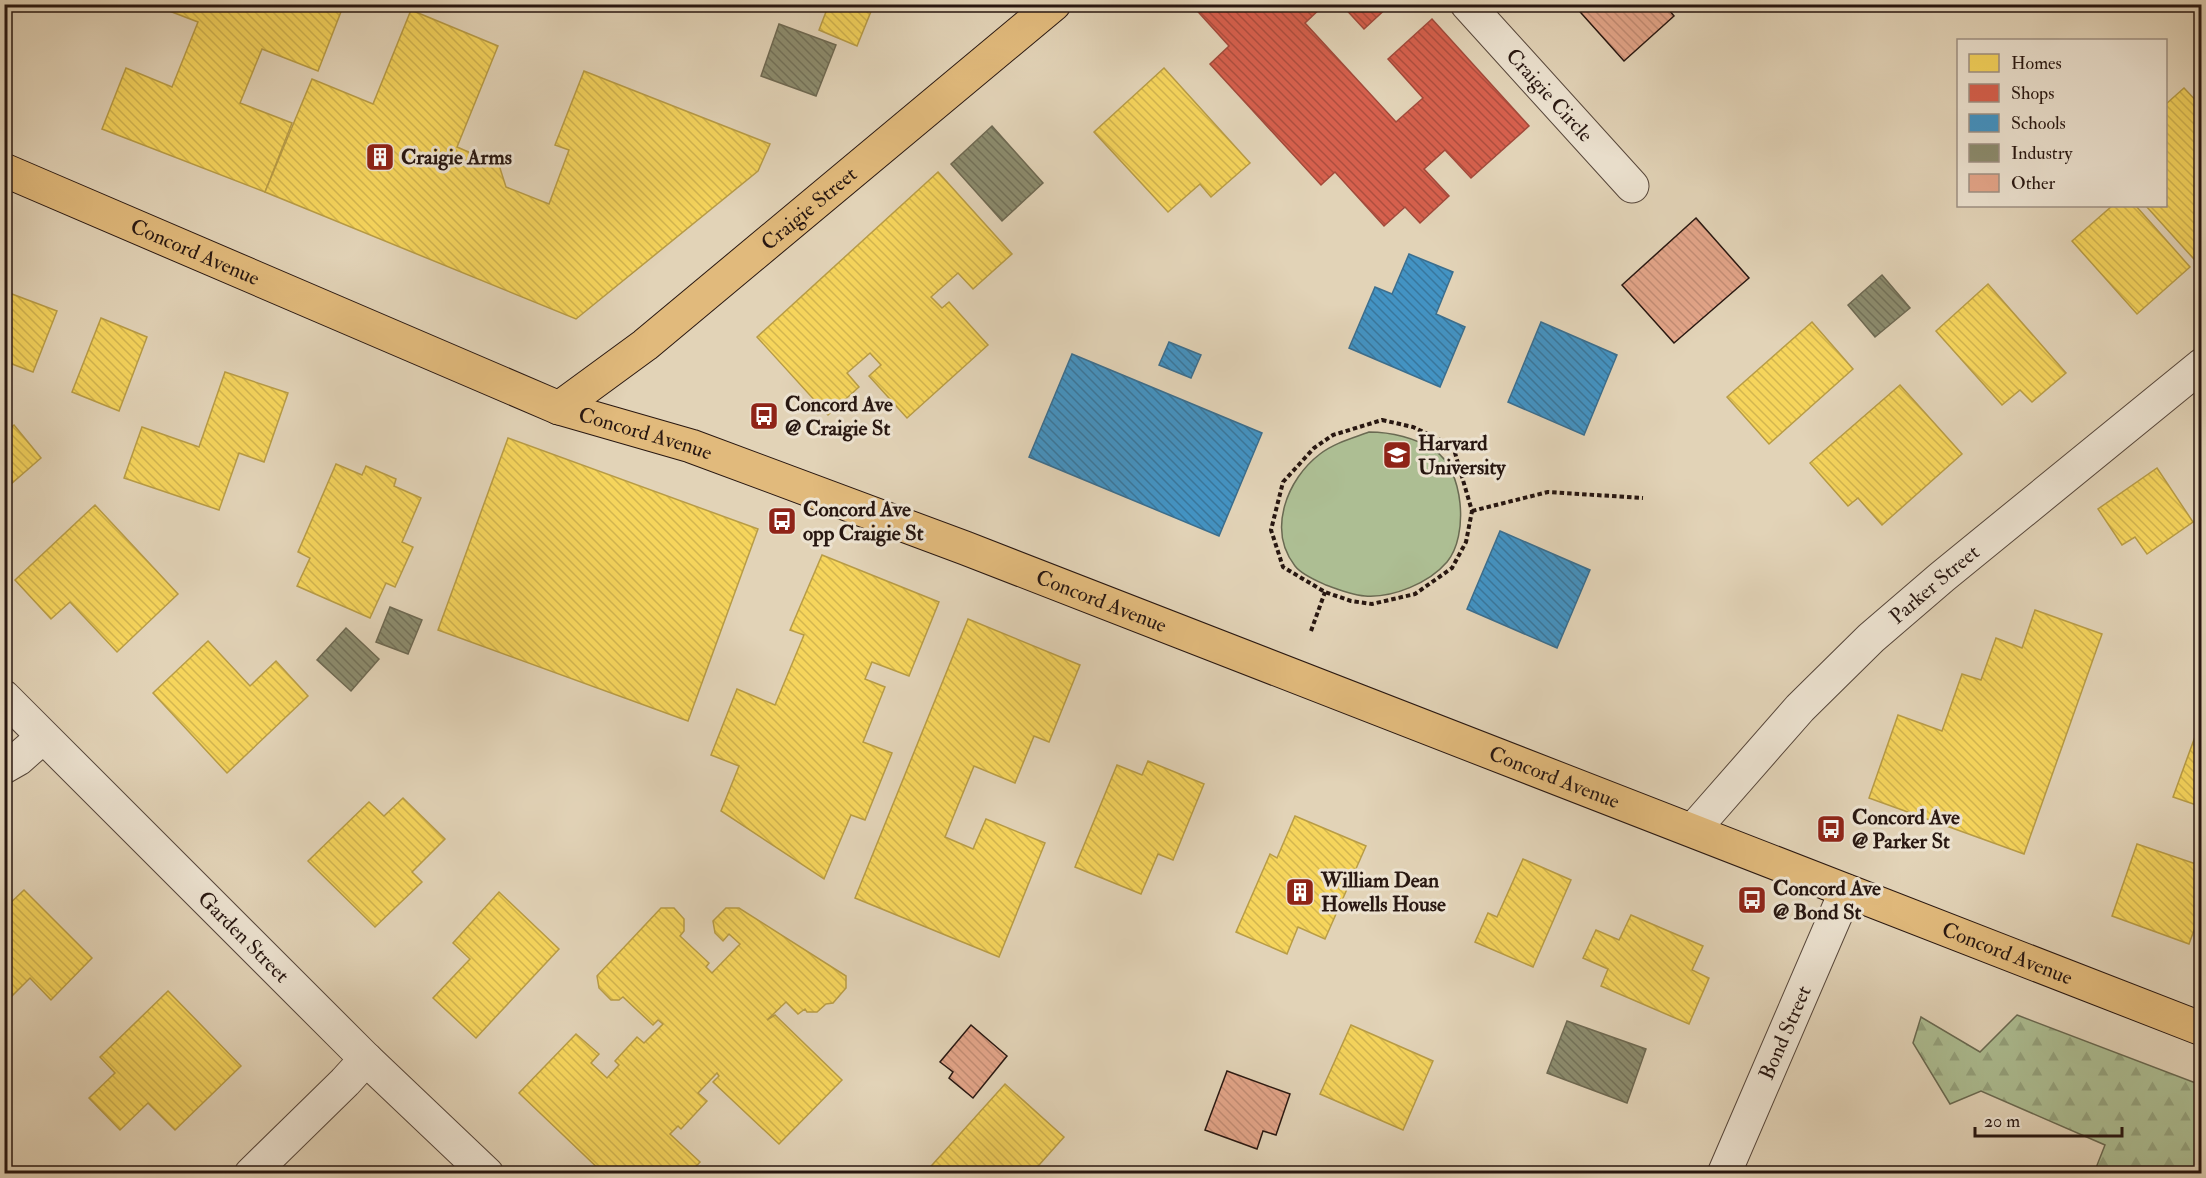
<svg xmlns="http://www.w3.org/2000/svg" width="2206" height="1178" font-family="'IM FELL Double Pica',serif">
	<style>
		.green { fill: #adbe93; stroke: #6a6a52; stroke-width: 1.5 }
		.forest { fill: url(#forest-firs); stroke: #6a6a52; stroke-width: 1.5 }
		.homes { fill: url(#homes-back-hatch); stroke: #b89c46; stroke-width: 1.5 }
		.shops { fill: url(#shops-back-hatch); stroke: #a24a3b; stroke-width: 1.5 }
		.schools { fill: url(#schools-back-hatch); stroke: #3b6e8e; stroke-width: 1.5 }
		.industry { fill: url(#industry-back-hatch); stroke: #6e6952; stroke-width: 1.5 }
		.building { fill: url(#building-back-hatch); stroke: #281711; stroke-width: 1.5 }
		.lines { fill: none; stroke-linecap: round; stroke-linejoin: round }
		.minor-casing { stroke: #56463a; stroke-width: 35 }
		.major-casing { stroke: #281711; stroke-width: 35 }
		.path { stroke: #281711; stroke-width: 4; stroke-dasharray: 4.5 3; stroke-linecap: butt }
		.minor { stroke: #ece2d0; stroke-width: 33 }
		.major { stroke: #e1ba7c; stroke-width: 33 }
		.labels { text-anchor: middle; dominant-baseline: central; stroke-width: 6; stroke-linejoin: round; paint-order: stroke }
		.street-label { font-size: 21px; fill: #281711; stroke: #ece2d0 }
		.poi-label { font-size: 21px; font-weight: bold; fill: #281711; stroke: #ece2d0; text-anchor: start }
	</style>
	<defs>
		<pattern id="forest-firs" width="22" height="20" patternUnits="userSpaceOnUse" patternTransform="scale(1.5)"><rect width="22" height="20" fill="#adbe93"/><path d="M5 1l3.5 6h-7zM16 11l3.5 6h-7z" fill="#95a37e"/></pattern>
		<pattern id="homes-back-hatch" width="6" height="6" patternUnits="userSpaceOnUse" patternTransform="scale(1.5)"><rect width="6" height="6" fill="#f6d55c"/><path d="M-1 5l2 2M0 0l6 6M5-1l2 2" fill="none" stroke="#d3b64f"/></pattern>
		<pattern id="shops-back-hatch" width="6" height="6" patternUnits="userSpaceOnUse" patternTransform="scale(1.5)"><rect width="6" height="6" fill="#d6604d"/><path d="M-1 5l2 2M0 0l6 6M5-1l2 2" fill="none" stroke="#ae4e3f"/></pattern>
		<pattern id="schools-back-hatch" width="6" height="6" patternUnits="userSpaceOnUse" patternTransform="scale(1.5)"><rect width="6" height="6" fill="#4393c3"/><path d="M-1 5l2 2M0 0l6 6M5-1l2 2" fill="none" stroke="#38779d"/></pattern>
		<pattern id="industry-back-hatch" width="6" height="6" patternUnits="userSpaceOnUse" patternTransform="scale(1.5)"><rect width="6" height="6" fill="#8c8c6e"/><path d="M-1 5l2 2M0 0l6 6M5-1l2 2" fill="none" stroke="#727159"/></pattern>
		<pattern id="building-back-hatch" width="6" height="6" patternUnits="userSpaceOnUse" patternTransform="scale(1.5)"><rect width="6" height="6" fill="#e3a589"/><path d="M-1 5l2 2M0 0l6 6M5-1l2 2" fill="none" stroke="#c38d75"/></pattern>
	</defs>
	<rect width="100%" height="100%" fill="#e2d3b7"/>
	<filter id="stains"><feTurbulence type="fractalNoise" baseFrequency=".00333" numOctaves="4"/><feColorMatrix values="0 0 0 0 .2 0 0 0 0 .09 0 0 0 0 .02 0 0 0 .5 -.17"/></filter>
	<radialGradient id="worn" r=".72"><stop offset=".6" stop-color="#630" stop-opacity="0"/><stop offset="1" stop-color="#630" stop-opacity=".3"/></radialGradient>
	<path class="green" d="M 1369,432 C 1391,432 1416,438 1434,450 C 1464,469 1469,536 1447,562 C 1429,583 1393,598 1365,596 C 1352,595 1339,590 1326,585 C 1317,581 1302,575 1295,566 C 1267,530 1287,479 1320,454 C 1334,443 1353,438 1369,432 Z"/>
	<polygon class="forest" points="2017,1015 2201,1085 2201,1173 2094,1173 2105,1145 1981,1091 1950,1104 1913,1043 1921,1017 1980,1052"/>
	<g class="homes">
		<polygon points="151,4 344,4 318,71 262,49 240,103 292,123 265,192 102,129 126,68 172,87 198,22"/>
		<polygon points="829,4 874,4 857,46 819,30"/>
		<polygon points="411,10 498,46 457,147 499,165 506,187 549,204 569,150 555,145 584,71 770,144 758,171 576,319 265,192 312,79 373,104"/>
		<polygon points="1164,68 1250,163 1211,197 1200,184 1168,212 1094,132"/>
		<polygon points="2184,88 2202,107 2202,268 2146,206 2166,206 2166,104"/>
		<polygon points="938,172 1012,254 973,289 958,273 931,297 942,308 949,302 988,345 907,418 869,376 881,365 870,353 847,373 859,387 828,415 757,337"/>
		<polygon points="2112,206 2136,206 2190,267 2137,314 2072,241"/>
		<polygon points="1988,284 2066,373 2032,402 2020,390 2002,405 1936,331"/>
		<polygon points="4,291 57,311 33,372 4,361"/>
		<polygon points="101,318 147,337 119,411 72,392"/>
		<polygon points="1812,322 1853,369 1769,444 1727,397"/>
		<polygon points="225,372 288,393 264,462 239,453 219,510 124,478 142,427 199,447"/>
		<polygon points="1900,385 1962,454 1882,525 1858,498 1848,506 1810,463"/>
		<polygon points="14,425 41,458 4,490 4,433"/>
		<polygon points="508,438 758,529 688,721 438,630"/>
		<polygon points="336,464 362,475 366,466 396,479 394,486 421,498 402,542 413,547 395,587 386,583 370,618 297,586 310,558 298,552"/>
		<polygon points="2157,468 2193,522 2147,554 2135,537 2122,545 2098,509"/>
		<polygon points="95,505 178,594 117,652 70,602 51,619 15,580"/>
		<polygon points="822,555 939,602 909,676 872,662 865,679 885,687 863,742 892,753 865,820 851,815 824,879 721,811 739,766 711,755 737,689 775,705 804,635 790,630"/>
		<polygon points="2035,610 2102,634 2024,854 1869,798 1898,715 1942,731 1962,674 1981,680 1996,638 2022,648"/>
		<polygon points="968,619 1080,665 1049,742 1034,736 1015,783 974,766 945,837 973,849 986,819 1045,843 999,957 855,898"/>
		<polygon points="208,641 250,686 276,661 308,696 227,773 153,693"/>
		<polygon points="2200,723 2202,724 2202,807 2173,797"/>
		<polygon points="1148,761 1204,784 1173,860 1158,854 1141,894 1075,867 1117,765 1142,775"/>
		<polygon points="403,798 445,839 412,872 422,882 375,927 308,861 369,802 384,816"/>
		<polygon points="1295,816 1366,846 1325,939 1298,927 1287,954 1236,932 1270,854 1277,858"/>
		<polygon points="2137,844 2202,866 2202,908 2189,944 2112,916"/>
		<polygon points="1523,859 1571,880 1533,967 1475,942 1488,913 1497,917"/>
		<polygon points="24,890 92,958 51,1000 30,978 4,1004 4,909"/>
		<polygon points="499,892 559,949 476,1038 433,998 470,959 453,943"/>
		<polygon points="661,908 674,908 684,919 684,931 680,936 709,963 706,967 712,973 740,944 729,934 723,941 715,933 713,921 726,908 739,908 846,976 846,988 833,1003 826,1004 817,1012 807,1012 805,1009 798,1014 786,1002 767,1020 775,1015 842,1080 779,1144 713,1082 719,1076 717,1073 698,1093 707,1101 681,1129 678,1126 670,1134 700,1162 689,1174 604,1174 519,1093 576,1034 599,1054 591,1063 607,1078 619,1065 615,1061 637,1037 644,1043 663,1024 658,1020 653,1025 623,997 619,1000 611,1000 599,988 597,976"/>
		<polygon points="1631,915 1703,946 1692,970 1709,978 1689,1024 1601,986 1608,969 1583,958 1596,930 1619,940"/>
		<polygon points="168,991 241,1066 175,1130 148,1103 120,1130 89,1098 115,1073 100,1057"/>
		<polygon points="1351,1025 1433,1061 1403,1130 1320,1094"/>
		<polygon points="1005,1084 1064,1137 1031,1174 924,1174"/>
	</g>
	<g class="shops">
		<polygon points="1191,4 1325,4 1305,23 1396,122 1423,98 1388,59 1432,19 1529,126 1471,178 1445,150 1424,169 1449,196 1420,223 1405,207 1384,226 1335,172 1321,185 1210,64 1229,46"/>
		<polygon points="1341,4 1391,4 1364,29"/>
	</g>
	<g class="schools">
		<polygon points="1409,254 1453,272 1436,314 1465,327 1440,387 1349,348 1375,287 1392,294"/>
		<polygon points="1541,322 1617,355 1584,435 1508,402"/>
		<polygon points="1169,342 1201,355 1191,378 1159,365"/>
		<polygon points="1072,354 1262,433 1219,536 1029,457"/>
		<polygon points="1500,531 1590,570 1557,648 1467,609"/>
	</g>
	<g class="industry">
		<polygon points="779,24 836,45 816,96 761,76"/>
		<polygon points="992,126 1043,183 1002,221 951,164"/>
		<polygon points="1882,275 1910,308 1875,337 1848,305"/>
		<polygon points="390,607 422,620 408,654 376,642"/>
		<polygon points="346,628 379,659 351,691 317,660"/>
		<polygon points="1567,1021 1646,1049 1627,1103 1547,1073"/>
	</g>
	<g class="building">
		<polygon points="1573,4 1664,4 1674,16 1624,61"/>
		<polygon points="1696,218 1749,278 1674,343 1622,285"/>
		<polygon points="971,1025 1007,1056 973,1098 949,1078 953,1072 940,1062"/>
		<polygon points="1227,1071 1290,1094 1276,1135 1263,1131 1257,1149 1205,1130"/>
	</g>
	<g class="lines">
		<g class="minor-casing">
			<g id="minor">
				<path id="s1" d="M 1467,4 L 1632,186"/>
				<path id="s2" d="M 4,697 L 366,1059 L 487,1174"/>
				<polyline points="4,767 18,759 43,737"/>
				<path id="s3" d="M 1693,830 L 1800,708 L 1871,638 L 1942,577 L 2202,365"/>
				<polyline points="251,1174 345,1082 366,1059"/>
				<path id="s4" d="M 1724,1174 L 1846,891"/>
			</g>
		</g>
		<g class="major-casing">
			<g id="major">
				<path id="s5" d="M 4,170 L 559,408 L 691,446 L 965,548 L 2202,1029"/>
				<path id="s6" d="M 559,408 L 645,345 L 1054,4"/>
			</g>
		</g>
		<g class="path">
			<polygon points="1382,420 1413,427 1453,446 1472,511 1466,542 1452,568 1415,594 1372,604 1351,601 1325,592 1283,567 1271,530 1283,482 1314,448 1333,435"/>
			<polyline points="1472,511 1548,492 1643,498"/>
			<polyline points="1311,631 1325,592"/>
		</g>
		<use href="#minor" class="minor"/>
		<use href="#major" class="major"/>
	</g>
	<defs>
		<g id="building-square" transform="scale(1.5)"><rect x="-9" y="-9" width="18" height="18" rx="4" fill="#8f2418" stroke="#ece2d0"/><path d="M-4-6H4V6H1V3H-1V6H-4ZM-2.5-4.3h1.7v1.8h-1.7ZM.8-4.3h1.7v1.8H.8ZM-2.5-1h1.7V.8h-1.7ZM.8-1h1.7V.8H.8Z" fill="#fff"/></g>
		<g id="bus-square" transform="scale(1.5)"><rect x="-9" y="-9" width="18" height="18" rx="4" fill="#8f2418" stroke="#ece2d0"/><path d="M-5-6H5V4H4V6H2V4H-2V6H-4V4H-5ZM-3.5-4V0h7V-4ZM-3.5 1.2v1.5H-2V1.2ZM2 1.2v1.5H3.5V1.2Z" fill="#fff"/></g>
		<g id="university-square" transform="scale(1.5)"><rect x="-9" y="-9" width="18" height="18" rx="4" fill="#8f2418" stroke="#ece2d0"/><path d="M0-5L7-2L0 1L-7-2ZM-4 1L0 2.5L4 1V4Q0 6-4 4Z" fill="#fff"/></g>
	</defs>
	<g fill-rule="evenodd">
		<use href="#building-square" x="380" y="157"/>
		<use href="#bus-square" x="764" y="416"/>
		<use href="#university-square" x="1397" y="455"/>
		<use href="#bus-square" x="782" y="521"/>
		<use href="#bus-square" x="1831" y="829"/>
		<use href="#building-square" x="1300" y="892"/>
		<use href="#bus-square" x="1752" y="900"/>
	</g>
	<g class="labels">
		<g class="street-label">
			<text stroke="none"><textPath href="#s1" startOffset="123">Craigie Circle</textPath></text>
			<text stroke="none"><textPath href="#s6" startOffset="320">Craigie Street</textPath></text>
			<text stroke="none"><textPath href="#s5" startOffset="208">Concord Avenue</textPath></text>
			<text stroke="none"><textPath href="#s5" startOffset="694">Concord Avenue</textPath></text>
			<text stroke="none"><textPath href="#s3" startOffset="345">Parker Street</textPath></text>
			<text stroke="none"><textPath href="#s5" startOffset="1180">Concord Avenue</textPath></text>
			<text stroke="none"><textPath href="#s5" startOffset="1666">Concord Avenue</textPath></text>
			<text stroke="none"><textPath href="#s2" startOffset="339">Garden Street</textPath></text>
			<text stroke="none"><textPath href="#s5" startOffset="2152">Concord Avenue</textPath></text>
			<text stroke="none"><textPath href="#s4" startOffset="154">Bond Street</textPath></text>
		</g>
		<g class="poi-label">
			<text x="401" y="157">Craigie Arms</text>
			<text x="785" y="404">Concord Ave<tspan x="785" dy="24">@ Craigie St</tspan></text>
			<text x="1418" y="443">Harvard<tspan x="1418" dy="24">University</tspan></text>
			<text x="803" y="509">Concord Ave<tspan x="803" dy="24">opp Craigie St</tspan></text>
			<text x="1852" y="817">Concord Ave<tspan x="1852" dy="24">@ Parker St</tspan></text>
			<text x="1321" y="880">William Dean<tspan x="1321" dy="24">Howells House</tspan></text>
			<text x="1773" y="888">Concord Ave<tspan x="1773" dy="24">@ Bond St</tspan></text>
		</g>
	</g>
	<rect width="2206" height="1178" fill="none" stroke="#e2d3b7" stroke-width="24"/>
	<rect x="6" y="6" width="2194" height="1166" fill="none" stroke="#281711" stroke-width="3"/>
	<rect x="12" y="12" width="2182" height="1154" fill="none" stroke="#281711" stroke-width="1.5"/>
	<rect x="1957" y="39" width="210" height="168" fill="#ece2d0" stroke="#9e9184" stroke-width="1.5"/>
	<rect x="1969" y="54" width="30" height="18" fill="#f6d55c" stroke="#9e9184" stroke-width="1.5"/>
	<text x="2011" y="69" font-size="18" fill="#281711">Homes</text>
	<rect x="1969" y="84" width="30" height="18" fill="#d6604d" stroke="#9e9184" stroke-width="1.5"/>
	<text x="2011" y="99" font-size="18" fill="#281711">Shops</text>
	<rect x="1969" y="114" width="30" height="18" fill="#4393c3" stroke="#9e9184" stroke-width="1.5"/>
	<text x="2011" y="129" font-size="18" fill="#281711">Schools</text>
	<rect x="1969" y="144" width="30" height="18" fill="#8c8c6e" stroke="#9e9184" stroke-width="1.5"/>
	<text x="2011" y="159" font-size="18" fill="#281711">Industry</text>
	<rect x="1969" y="174" width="30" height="18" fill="#e3a589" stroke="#9e9184" stroke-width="1.5"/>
	<text x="2011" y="189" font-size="18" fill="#281711">Other</text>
	<path d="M1975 1127v9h147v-9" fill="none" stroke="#281711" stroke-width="3"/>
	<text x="1984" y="1127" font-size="18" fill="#281711" stroke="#ece2d0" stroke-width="4.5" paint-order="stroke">20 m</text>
	<rect width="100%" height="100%" filter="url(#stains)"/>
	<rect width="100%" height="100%" fill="url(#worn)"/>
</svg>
